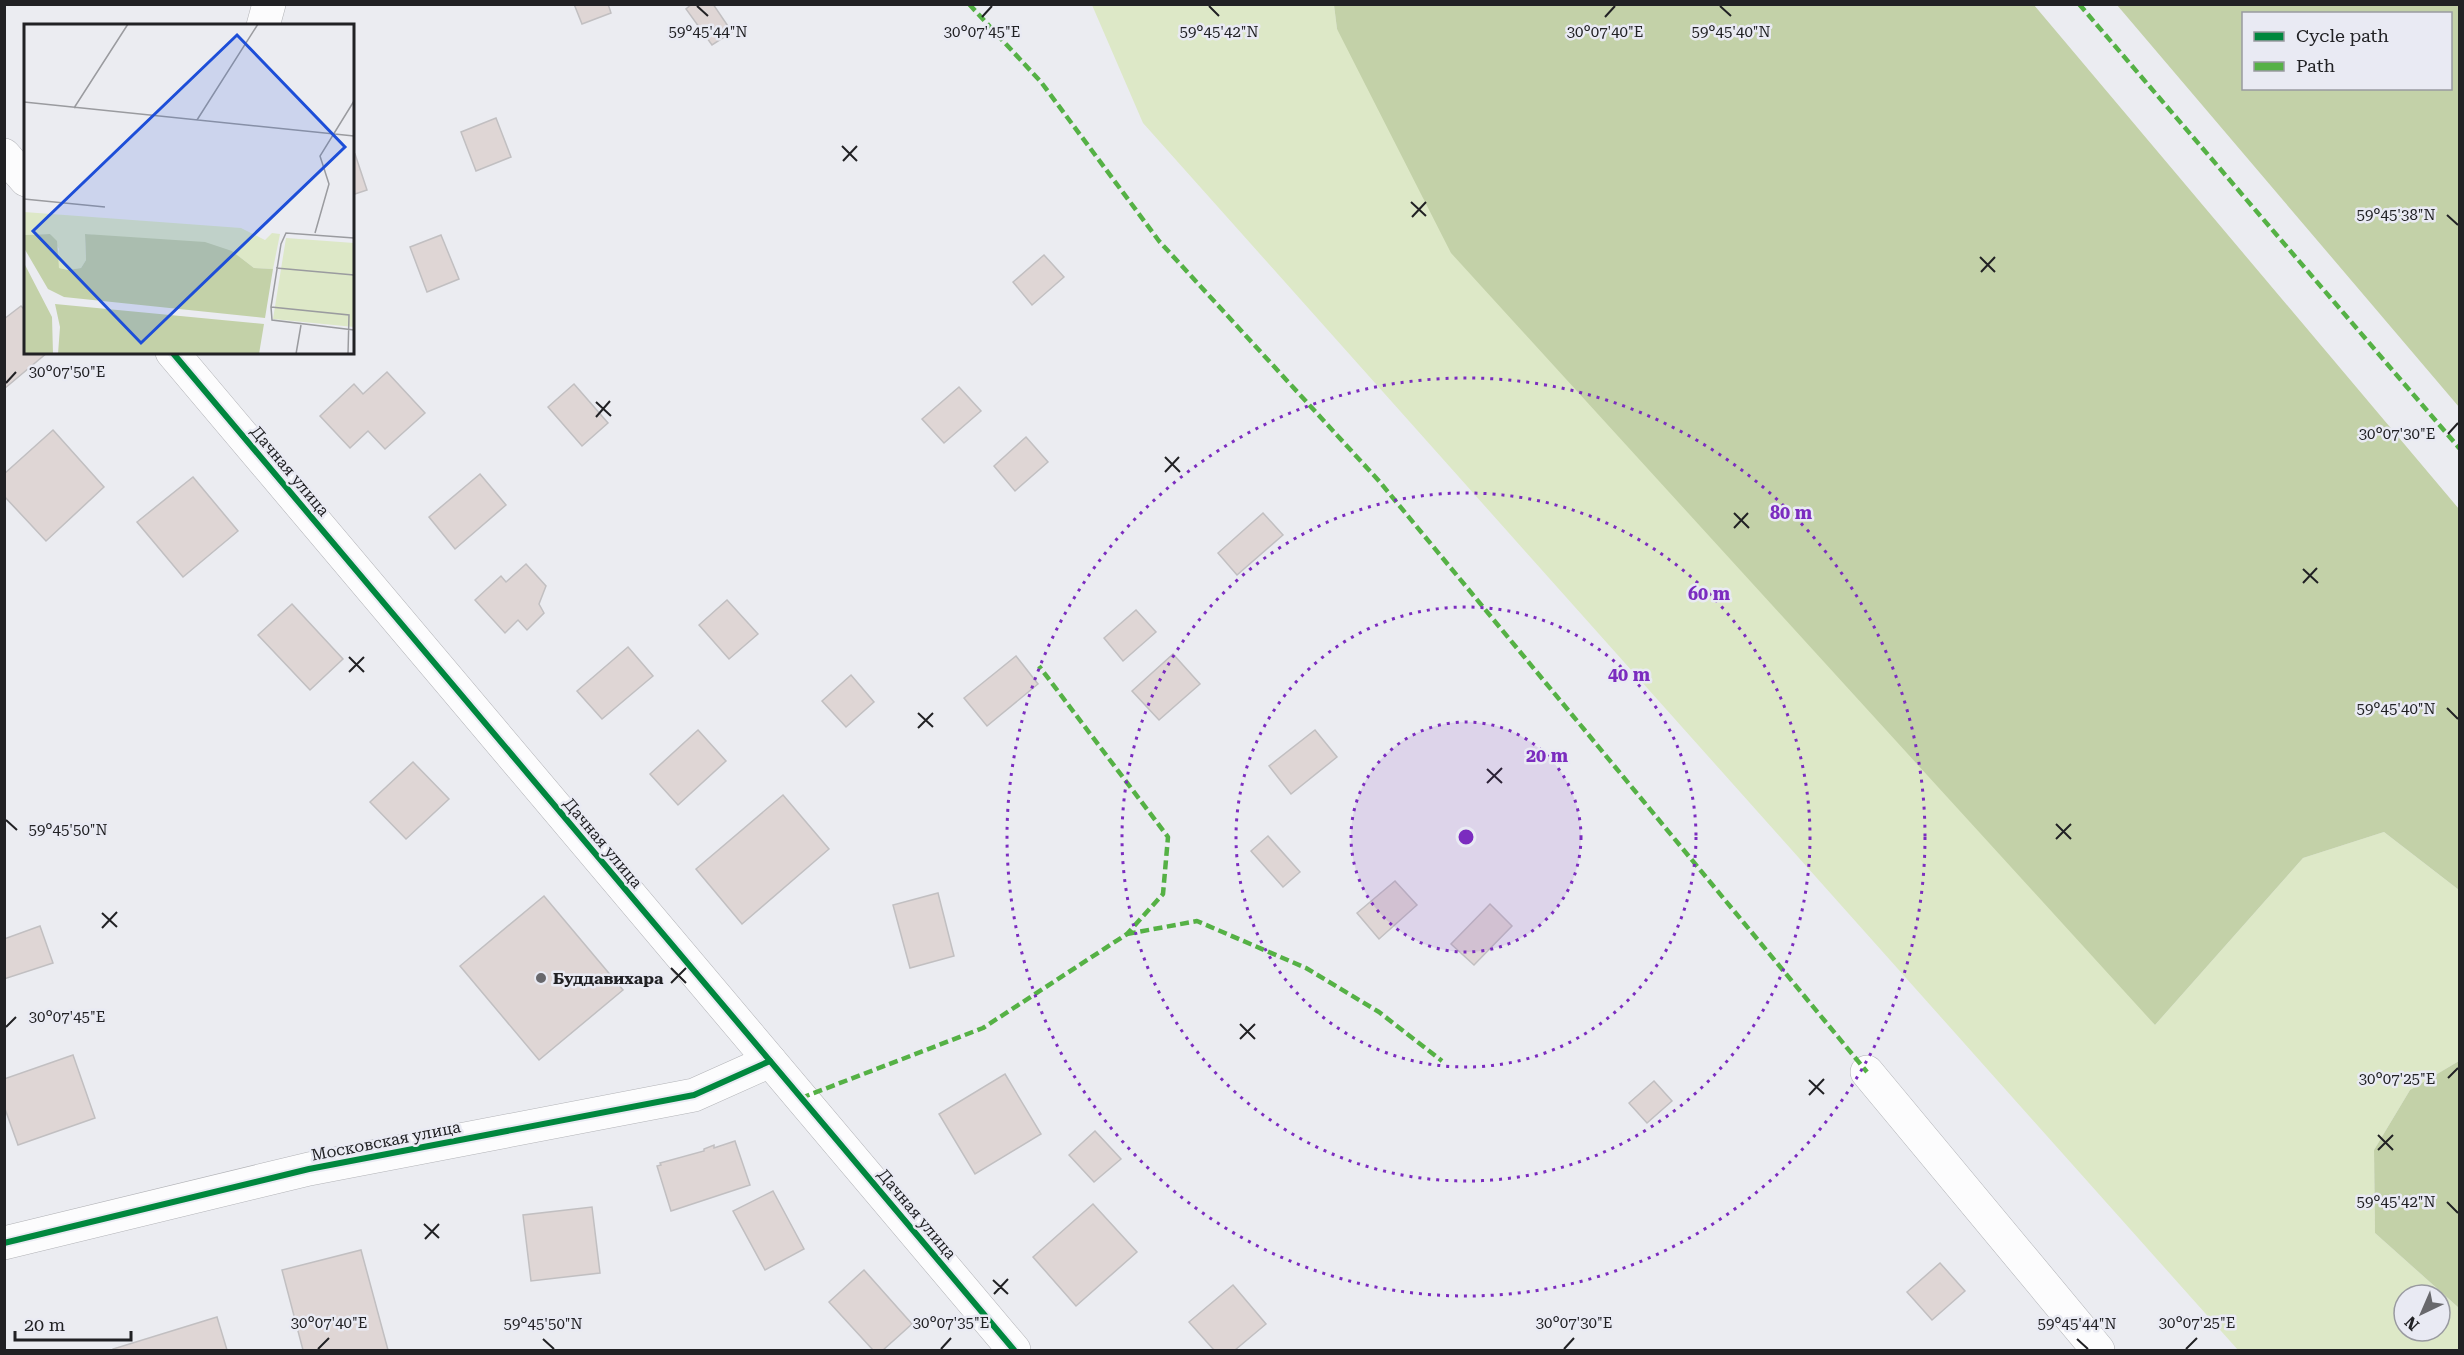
<svg xmlns="http://www.w3.org/2000/svg" width="2464" height="1355" font-family="'Roboto Serif',serif">
	<style>
		.green { fill: #dde8c7; fill-rule: evenodd }
		.forest { fill: #c3d1a8; fill-rule: evenodd }
		.building { fill: #dfd6d5; stroke: #c1bfc1; stroke-width: 1.5 }
		.lines { fill: none; stroke-linecap: round; stroke-linejoin: round }
		.minor-casing { stroke: #b2b3b7; stroke-width: 34 }
		.minor { stroke: #fcfcfd; stroke-width: 33 }
		.quiet { stroke: #55b145; stroke-width: 4.5; stroke-dasharray: 9 4.5; stroke-linecap: butt }
		.cycleway-casing { stroke: #e9eaf3; stroke-width: 10 }
		.cycleway { stroke: #00873e; stroke-width: 6 }
		.ticks { fill: none; stroke: #212124; stroke-width: 2 }
		.ring { fill: none; stroke: #7b2cbf; stroke-width: 3; stroke-dasharray: 3 6 }
		.poi-dot { fill: #68686c; stroke: #e9eaf3; stroke-width: 2 }
		.labels { text-anchor: middle; dominant-baseline: central; stroke-width: 5; stroke-linejoin: round; paint-order: stroke }
		.street-label { font-size: 16px; fill: #212124; stroke: #e9eaf3 }
		.poi-label { font-size: 16px; font-weight: bold; fill: #212124; stroke: #e9eaf3; text-anchor: start }
		.inset-road { fill: none; stroke: #9a9b9f; stroke-width: 1.5 }
		.view { fill: #1d4ed8; fill-opacity: 0.15; stroke: #1d4ed8; stroke-width: 3 }
		.inset-edge { fill: none; stroke: #212124; stroke-width: 3 }
		.ticks-label { font-size: 15px; text-anchor: middle; fill: #212124; stroke: #e9eaf3; stroke-width: 5; stroke-linejoin: round; paint-order: stroke }
		.centre { fill: #7b2cbf; stroke: #e9eaf3; stroke-width: 3 }
		.ring-label { font-size: 18px; text-anchor: middle; font-weight: bold; fill: #7b2cbf; stroke: #e9eaf3; stroke-width: 5; stroke-linejoin: round; paint-order: stroke }
	</style>
	<rect width="100%" height="100%" fill="#ebecf1"/>
	<path class="green" d="M 1092,5 L 1334,5 L 1337,29 L 2155,1025 L 2303,858 L 2384,832 L 2459,890 L 2459,1061 L 2410,1090 L 2374,1150 L 2375,1233 L 2459,1308 L 2459,1350 L 2238,1350 L 1143,123 ZM 2404,1295 L 2440,1295 L 2440,1331 L 2404,1331 Z"/>
	<g class="forest">
		<polygon points="1334,5 2034,5 2459,509 2459,890 2384,832 2303,858 2155,1025 1451,253 1337,29"/>
		<path d="M 2117,5 L 2459,5 L 2459,407 ZM 2244,14 L 2450,14 L 2450,88 L 2244,88 Z"/>
		<polygon points="2459,1061 2459,1308 2375,1233 2374,1150 2410,1090"/>
	</g>
	<g class="building">
		<polygon points="574,4 608,4 611,13 582,24"/>
		<polygon points="692,4 713,4 732,32 712,45 686,9"/>
		<polygon points="496,118 511,157 476,171 461,132"/>
		<polygon points="355,154 367,190 352,195 352,155"/>
		<polygon points="441,235 459,279 427,292 410,247"/>
		<polygon points="1044,255 1064,277 1032,305 1013,282"/>
		<polygon points="21,306 26,311 26,352 48,352 4,389 4,319"/>
		<polygon points="387,372 425,413 385,449 368,431 350,448 320,416 354,384 363,394"/>
		<polygon points="574,384 608,423 582,446 548,407"/>
		<polygon points="959,387 981,411 944,443 922,419"/>
		<polygon points="53,430 104,487 46,541 4,496 4,474"/>
		<polygon points="1026,437 1048,462 1015,491 994,466"/>
		<polygon points="480,474 506,505 455,549 429,517"/>
		<polygon points="193,477 238,531 183,577 137,522"/>
		<polygon points="1263,513 1283,535 1237,575 1218,553"/>
		<polygon points="526,564 546,586 539,604 544,613 527,630 518,620 505,633 475,600 501,576 506,582"/>
		<polygon points="727,600 758,634 729,659 699,625"/>
		<polygon points="292,604 343,659 310,690 258,635"/>
		<polygon points="1136,610 1156,632 1123,661 1104,638"/>
		<polygon points="628,647 653,676 602,719 577,691"/>
		<polygon points="1173,654 1200,684 1159,720 1132,691"/>
		<polygon points="1016,656 1038,684 987,726 964,698"/>
		<polygon points="851,675 874,702 846,727 822,701"/>
		<polygon points="698,730 726,761 678,805 650,774"/>
		<polygon points="1315,730 1337,757 1291,794 1269,766"/>
		<polygon points="413,762 449,799 406,839 370,802"/>
		<polygon points="783,795 829,849 742,924 696,869"/>
		<polygon points="1268,836 1300,872 1283,887 1251,851"/>
		<polygon points="1395,881 1417,905 1379,939 1357,913"/>
		<polygon points="938,893 954,956 910,968 893,905"/>
		<polygon points="544,896 623,990 539,1060 460,966"/>
		<polygon points="1490,904 1512,926 1474,965 1451,944"/>
		<polygon points="40,926 53,963 4,979 4,939"/>
		<polygon points="73,1055 95,1118 18,1145 4,1106 4,1079"/>
		<polygon points="1005,1074 1041,1134 975,1174 939,1114"/>
		<polygon points="1654,1081 1672,1101 1647,1123 1629,1103"/>
		<polygon points="1095,1131 1121,1159 1094,1182 1069,1155"/>
		<polygon points="735,1141 750,1185 671,1211 657,1166 661,1165 660,1163 704,1151 704,1149 714,1145 714,1148"/>
		<polygon points="773,1191 804,1249 765,1270 733,1211"/>
		<polygon points="1093,1204 1137,1252 1076,1306 1033,1257"/>
		<polygon points="592,1207 600,1273 531,1281 523,1215"/>
		<polygon points="361,1250 388,1350 303,1350 282,1270"/>
		<polygon points="1940,1263 1965,1291 1932,1320 1907,1292"/>
		<polygon points="864,1270 912,1324 883,1350 873,1350 829,1302"/>
		<polygon points="1233,1285 1266,1324 1235,1350 1214,1350 1189,1322"/>
		<polygon points="217,1317 227,1350 113,1350 113,1349"/>
	</g>
	<g class="lines">
		<g class="minor-casing">
			<g id="minor">
				<polyline points="263,26 269,4"/>
				<polyline points="4,155 26,180"/>
				<polyline points="172,352 1014,1350"/>
				<polyline points="1867,1072 2098,1350"/>
				<polyline points="4,1243 309,1169 694,1095 770,1061"/>
			</g>
		</g>
		<use href="#minor" class="minor"/>
		<g class="quiet">
			<polyline points="969,4 1041,82 1159,241 1379,481 1867,1072"/>
			<polyline points="2079,4 2460,449"/>
			<polyline points="1127,934 1197,921 1306,968 1379,1012 1442,1061"/>
			<polyline points="801,1098 983,1028 1127,934 1163,894 1168,837 1039,666"/>
		</g>
		<g class="cycleway-casing">
			<g id="cycleway">
				<polyline points="172,352 1014,1350"/>
				<polyline points="4,1243 309,1169 694,1095 770,1061"/>
			</g>
		</g>
		<use href="#cycleway" class="cycleway"/>
	</g>
	<path class="ticks" d="M 697,6 L 708,16M 1209,6 L 1219,16M 1720,6 L 1731,16M 982,17 L 992,6M 1605,17 L 1615,6M 842,146 L 857,161M 843,161 L 857,146M 1411,202 L 1426,216M 2447,215 L 2458,225M 1412,217 L 1426,202M 1980,257 L 1995,272M 1981,272 L 1995,257M 6,383 L 16,372M 596,402 L 611,416M 596,417 L 610,401M 2448,434 L 2458,423M 1165,457 L 1180,472M 1165,472 L 1179,457M 1734,513 L 1749,528M 1734,528 L 1748,513M 2303,569 L 2318,583M 2303,583 L 2317,568M 349,657 L 364,672M 349,672 L 364,657M 2447,708 L 2458,719M 918,713 L 933,727M 918,728 L 933,713M 1487,769 L 1502,783M 1487,783 L 1502,768M 6,820 L 17,830M 2056,824 L 2071,839M 2056,839 L 2071,824M 102,913 L 117,927M 102,928 L 117,912M 671,968 L 686,983M 671,983 L 686,968M 1240,1024 L 1255,1039M 6,1027 L 16,1017M 1240,1039 L 1255,1024M 2448,1078 L 2458,1068M 1809,1080 L 1824,1094M 1809,1095 L 1824,1079M 2378,1135 L 2393,1150M 2378,1150 L 2393,1135M 2447,1202 L 2458,1213M 424,1224 L 439,1238M 425,1239 L 439,1224M 993,1280 L 1008,1294M 994,1294 L 1008,1279M 543,1339 L 554,1349M 2077,1339 L 2088,1349M 318,1349 L 329,1338M 941,1349 L 951,1338M 1564,1349 L 1574,1338M 2186,1349 L 2197,1338"/>
	<circle cx="1466" cy="837" r="115" fill="#7b2cbf" fill-opacity=".12"/>
	<g class="ring">
		<circle cx="1466" cy="837" r="115"/>
		<circle cx="1466" cy="837" r="230"/>
		<circle cx="1466" cy="837" r="344"/>
		<circle cx="1466" cy="837" r="459"/>
	</g>
	<circle class="poi-dot" cx="541" cy="978" r="6"/>
	<g class="labels">
		<g class="street-label">
			<text transform="translate(290 471) rotate(50)">Дачная улица</text>
			<text transform="translate(603 843) rotate(50)">Дачная улица</text>
			<text transform="translate(386 1141) rotate(-11)">Московская улица</text>
			<text transform="translate(917 1214) rotate(50)">Дачная улица</text>
		</g>
		<g class="poi-label">
			<text x="553" y="978">Буддавихара</text>
		</g>
	</g>
	<g transform="translate(24 24)">
		<rect width="330" height="330" fill="#ebecf1"/>
		<path d="M 0,188 L 217,204 L 241,216 L 248,209 L 256,210 L 249,245 L 230,244 L 208,227 L 61,210 L 62,236 L 57,244 L 44,246 L 35,244 L 32,236 L 35,225 L 26,210 L 0,211 ZM 262,214 L 330,219 L 330,303 L 249,295 Z" fill="#dde8c7"/>
		<path d="M 26,210 L 33,217 L 35,244 L 44,246 L 57,244 L 62,236 L 61,210 L 181,218 L 208,227 L 230,244 L 249,245 L 241,294 L 40,273 L 24,265 L 0,224 L 0,211 ZM 0,239 L 28,293 L 29,330 L 0,330 ZM 31,280 L 240,300 L 235,330 L 34,330 L 36,303 Z" fill="#c3d1a8"/>
		<path class="inset-road" d="M 0,78 L 330,112M 50,84 L 104,0M 173,96 L 234,0M 0,175 L 81,183M 291,209 L 305,160 L 296,132 L 330,77M 330,214 L 262,209 L 257,220 L 247,283 L 248,296 L 330,306M 252,244 L 330,251M 247,283 L 325,291 L 324,330M 272,330 L 277,301"/>
		<path class="view" d="M 213,11 L 321,123 L 117,319 L 9,207 Z"/>
		<rect width="330" height="330" class="inset-edge"/>
	</g>
	<g class="ticks-label">
		<text x="708" y="37">59°45'44"N</text>
		<text x="1219" y="37">59°45'42"N</text>
		<text x="1731" y="37">59°45'40"N</text>
		<text x="1605" y="37">30°07'40"E</text>
		<text x="982" y="37">30°07'45"E</text>
		<text x="2396" y="220">59°45'38"N</text>
		<text x="67" y="377">30°07'50"E</text>
		<text x="2397" y="439">30°07'30"E</text>
		<text x="2396" y="714">59°45'40"N</text>
		<text x="68" y="835">59°45'50"N</text>
		<text x="67" y="1022">30°07'45"E</text>
		<text x="2397" y="1084">30°07'25"E</text>
		<text x="2396" y="1207">59°45'42"N</text>
		<text x="329" y="1328">30°07'40"E</text>
		<text x="951" y="1328">30°07'35"E</text>
		<text x="1574" y="1328">30°07'30"E</text>
		<text x="2197" y="1328">30°07'25"E</text>
		<text x="543" y="1329">59°45'50"N</text>
		<text x="2077" y="1329">59°45'44"N</text>
	</g>
	<circle cx="1466" cy="837" r="9" class="centre"/>
	<g class="ring-label">
		<text x="1791" y="519">80 m</text>
		<text x="1709" y="600">60 m</text>
		<text x="1629" y="681">40 m</text>
		<text x="1547" y="762">20 m</text>
	</g>
	<rect width="2464" height="1355" fill="none" stroke="#212124" stroke-width="12"/>
	<rect x="2242" y="12" width="210" height="78" fill="#e9eaf3" stroke="#999aa0" stroke-width="1.5"/>
	<rect x="2254" y="32" width="30" height="9" fill="#00873e" stroke="#999aa0" stroke-width="1.5"/>
	<text x="2296" y="42" font-size="18" fill="#212124">Cycle path</text>
	<rect x="2254" y="62" width="30" height="9" fill="#55b145" stroke="#999aa0" stroke-width="1.5"/>
	<text x="2296" y="72" font-size="18" fill="#212124">Path</text>
	<g transform="translate(2422 1313) rotate(224)"><circle r="28" fill="#e9eaf3" stroke="#999aa0" stroke-width="1.5"/>
	<path d="M0-4.5L10 22L0 15L-10 22Z" fill="#68686c"/>
	<text y="-9" font-size="16" font-weight="bold" text-anchor="middle" fill="#212124">N</text>
	</g>
	<path d="M15 1331v9h116v-9" fill="none" stroke="#212124" stroke-width="3"/>
	<text x="24" y="1331" font-size="18" fill="#212124" stroke="#e9eaf3" stroke-width="4.5" paint-order="stroke">20 m</text>
</svg>
